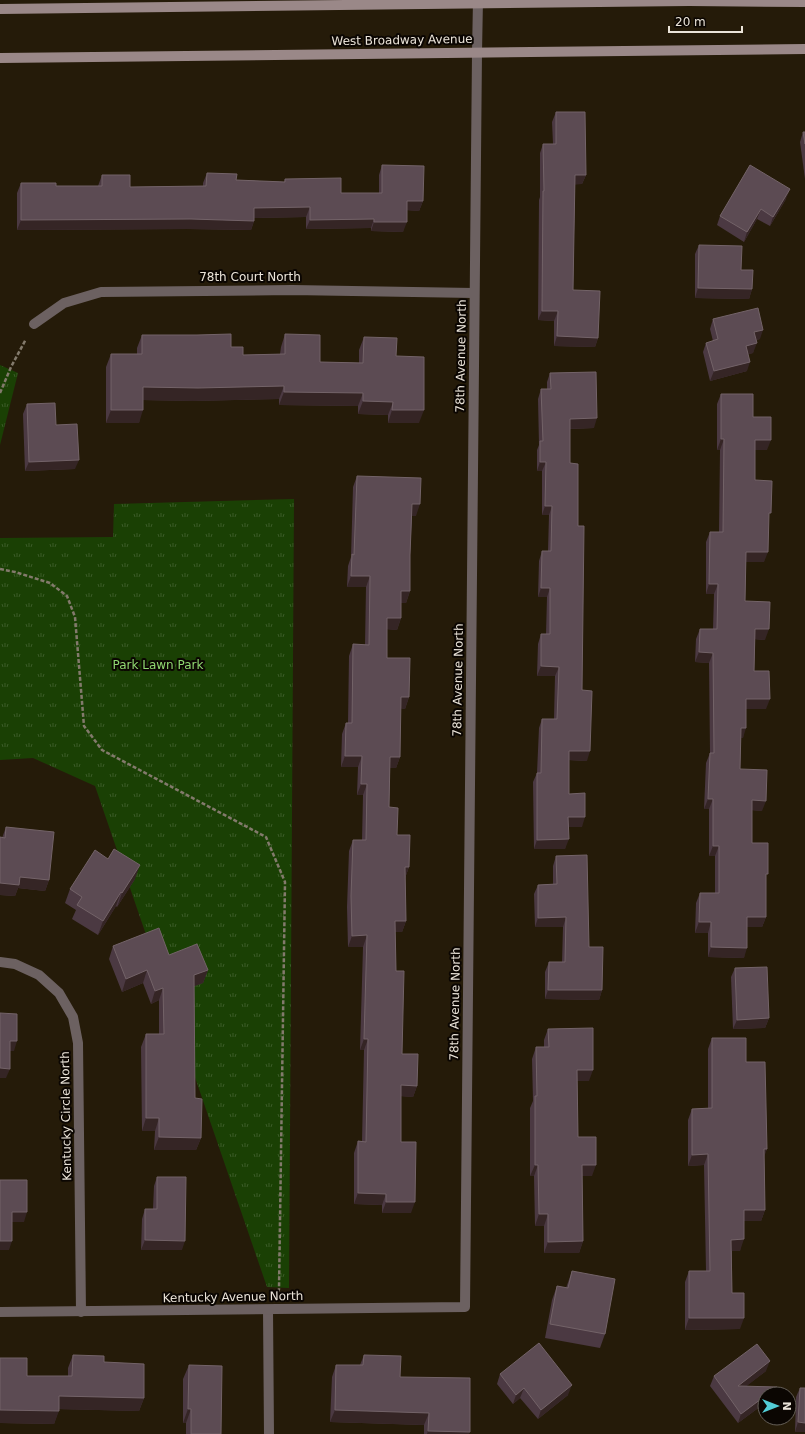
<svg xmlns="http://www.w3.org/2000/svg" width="805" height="1434" font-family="'DejaVu Sans',sans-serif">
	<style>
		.grass { fill: url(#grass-tufts) }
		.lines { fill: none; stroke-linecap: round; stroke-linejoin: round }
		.path { stroke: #837a6c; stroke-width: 2.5; stroke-dasharray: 4 2; stroke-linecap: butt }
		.lane { stroke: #6c6161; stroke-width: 10 }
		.street { stroke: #6c6161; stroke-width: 10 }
		.secondary { stroke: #9a8888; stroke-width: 10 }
		.wall { fill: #4b3942 }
		.shaded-wall { fill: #352525 }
		.building { fill: #5c4b53; stroke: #736368 }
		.labels { text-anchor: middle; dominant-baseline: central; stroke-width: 4; stroke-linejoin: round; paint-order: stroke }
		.street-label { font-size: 12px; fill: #ebe4d9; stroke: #0b0602 }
		.park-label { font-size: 12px; fill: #90d871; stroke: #0b0602 }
	</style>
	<defs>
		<pattern id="grass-tufts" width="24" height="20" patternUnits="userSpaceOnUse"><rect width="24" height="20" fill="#1a4004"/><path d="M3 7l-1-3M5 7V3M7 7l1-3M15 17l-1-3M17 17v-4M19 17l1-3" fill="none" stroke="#3b5b28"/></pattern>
	</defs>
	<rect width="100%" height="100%" fill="#251b09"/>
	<g class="grass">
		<polygon points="0,365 18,373 0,445"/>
		<polygon points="294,499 289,1288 267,1287 95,786 33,758 0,760 0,538 113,537 114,504"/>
	</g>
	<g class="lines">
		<g class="path">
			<polyline points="0,393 11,367 26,339"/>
			<polyline points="0,569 15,572 50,583 67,596 75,617 84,726 102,750 266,837 285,882 279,1289 278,1292"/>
		</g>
		<polyline class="lane" points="477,53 478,0"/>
		<g class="street">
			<polyline points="34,324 64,303 101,292 292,290 474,293"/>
			<polyline points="0,962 15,964 39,975 59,993 73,1017 78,1043 81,1312"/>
			<polyline points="268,1310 269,1434"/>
			<polyline points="0,1312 465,1307 477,53"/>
		</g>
		<g class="secondary">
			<polyline points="0,9 689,1 805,2"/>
			<polyline points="0,58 805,49"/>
		</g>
	</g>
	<g class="wall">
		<polygon points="556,112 586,175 582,184 575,184 573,290 598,338 595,347 554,346 554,321 538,320 539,200 540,197 540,153 543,144 553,144 552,122"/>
		<polygon points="803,132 805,132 805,179 800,142"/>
		<polygon points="382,165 423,201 419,211 407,210 403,232 371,231 371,228 306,229 306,217 254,218 254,221 251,230 188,229 17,230 17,193 21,183 56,186 98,186 102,175 130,187 203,186 203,183 207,173 236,180 284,182 285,179 341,193 379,193 379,175"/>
		<polygon points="786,199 770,226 757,219 744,242 717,225 720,216"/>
		<polygon points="699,245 741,270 752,289 749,299 695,298 695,254"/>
		<polygon points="713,319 760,339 756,340 753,353 748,354 747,371 710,381 703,352 706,343 713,341 710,329"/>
		<polygon points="285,334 320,362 359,363 359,350 364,337 396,356 419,423 388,423 388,415 358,414 358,406 279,405 279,399 193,401 143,400 139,423 106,423 106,367 111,354 137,354 137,348 142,335 231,347 243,355 280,354 281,347"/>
		<polygon points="550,373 594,428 570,429 570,463 578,526 582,690 587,761 569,760 569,794 582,827 569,827 565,849 534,849 533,782 537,773 539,728 542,719 554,719 555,676 537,676 538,644 541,634 546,634 547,597 538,597 539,561 542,551 548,551 549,515 542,515 542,471 537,471 537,450 539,445 538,399 541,389 547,389 547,382"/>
		<polygon points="721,394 753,417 767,450 755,450 755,480 768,520 764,562 746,562 745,601 765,640 755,639 754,671 766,709 746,709 743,738 741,738 740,769 762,811 752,810 752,843 766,878 766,917 762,927 747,927 744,958 708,957 708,933 695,933 696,903 700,893 715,893 715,856 709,856 709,809 704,809 706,763 710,753 709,663 695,662 696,639 700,629 713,629 714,594 706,594 706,542 710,532 719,532 720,450 717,450 717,404"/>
		<polygon points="27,404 56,425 75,469 25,471 23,414"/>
		<polygon points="357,476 416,516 412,516 410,555 410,591 406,603 401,603 401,618 397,630 387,629 387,658 409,697 405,709 400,708 400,757 396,768 390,768 389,807 397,835 409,867 405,878 406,921 402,932 395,932 396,971 402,1054 417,1086 413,1097 401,1096 401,1142 411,1213 382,1213 382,1205 354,1204 354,1153 358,1141 362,1141 364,1050 360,1050 363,947 348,947 347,907 349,851 353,840 362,840 363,795 357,795 358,767 341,767 342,734 346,723 348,723 349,656 353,644 365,645 366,587 347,587 348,566 351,557 353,487"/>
		<polygon points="6,827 49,880 45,891 18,888 15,896 0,895 0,837 2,838"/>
		<polygon points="556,856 589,947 602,990 599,1000 545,999 545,972 549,962 562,962 563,927 535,927 534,894 538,885 553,884 553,866"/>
		<polygon points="135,879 117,907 116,906 98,935 72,919 76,910 65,903 70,889"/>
		<polygon points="113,946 169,955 208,970 203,983 194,986 195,1098 201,1138 196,1150 154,1150 155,1131 142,1131 141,1047 146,1034 159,1034 159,1000 151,1004 143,983 122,992 109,959"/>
		<polygon points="735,968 769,1018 765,1028 733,1029 731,977"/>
		<polygon points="548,1029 589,1081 577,1081 578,1137 592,1176 582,1176 583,1241 579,1253 544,1253 544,1226 535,1226 534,1176 530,1176 530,1108 533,1101 532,1059 536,1047 544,1047 544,1040"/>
		<polygon points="712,1038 746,1062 767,1149 764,1155 765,1210 761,1221 744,1221 740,1251 732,1251 732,1293 740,1329 685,1330 685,1282 689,1271 706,1271 704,1165 688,1166 688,1120 692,1109 708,1108 708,1049"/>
		<polygon points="157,1177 182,1250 141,1250 142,1219 145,1209 153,1209 154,1186"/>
		<polygon points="572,1271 605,1334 600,1348 545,1338 552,1300 557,1286 566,1288"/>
		<polygon points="73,1355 104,1362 144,1398 139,1411 59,1409 54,1424 0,1423 0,1358 27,1376 68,1376 68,1368"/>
		<polygon points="364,1355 400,1377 469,1434 424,1434 424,1425 330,1422 332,1377 336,1365 360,1365"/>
		<polygon points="189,1365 221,1434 186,1434 186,1423 183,1423 183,1379"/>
		<polygon points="766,1371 746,1386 765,1394 765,1403 738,1423 710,1386 714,1376"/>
		<polygon points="500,1374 568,1395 538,1419 520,1398 513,1404 497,1384"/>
		<polygon points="800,1388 805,1388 805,1432 795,1432 796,1397"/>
	</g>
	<g class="shaded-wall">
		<polygon points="575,175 586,175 582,184 572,185"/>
		<polygon points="790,189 786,199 770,226 773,217"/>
		<polygon points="407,201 423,201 419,211 403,210"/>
		<polygon points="310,207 306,217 251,218 254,208"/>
		<polygon points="761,209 757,219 744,242 747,232"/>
		<polygon points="191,219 254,221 251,230 188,229 17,230 21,220"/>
		<polygon points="374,219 371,228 306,229 310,220"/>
		<polygon points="374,222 407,222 403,232 371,231"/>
		<polygon points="698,288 752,289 749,299 695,298"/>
		<polygon points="542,311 558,311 554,321 538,320"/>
		<polygon points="763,330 760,339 750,342 754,332"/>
		<polygon points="557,336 598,338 595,347 554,346"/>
		<polygon points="757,343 753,353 743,356 746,346"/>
		<polygon points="750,362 747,371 710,381 714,371"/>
		<polygon points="284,386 279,399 193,401 139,400 143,387"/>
		<polygon points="284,392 363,393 358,406 279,405"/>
		<polygon points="363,401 393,402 388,415 358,414"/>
		<polygon points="111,410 143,410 139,423 106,423"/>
		<polygon points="392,410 424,410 419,423 388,423"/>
		<polygon points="597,418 594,428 566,429 570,419"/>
		<polygon points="721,439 724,439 720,450 717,450"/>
		<polygon points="755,440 771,440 767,450 752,450"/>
		<polygon points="79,460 75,469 25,471 29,462"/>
		<polygon points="540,462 546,462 542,471 537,471"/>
		<polygon points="412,504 420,504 416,516 408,516"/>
		<polygon points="545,506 552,506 549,515 542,515"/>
		<polygon points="746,552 768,552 764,562 742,562"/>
		<polygon points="351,576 370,576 366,587 347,587"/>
		<polygon points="709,584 718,584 714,594 706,594"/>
		<polygon points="541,588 550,588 547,597 538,597"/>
		<polygon points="401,591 410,591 406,603 397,603"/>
		<polygon points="387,618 401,618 397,630 383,629"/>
		<polygon points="755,629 769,629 765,640 752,639"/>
		<polygon points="699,652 713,653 709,663 695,662"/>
		<polygon points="541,666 559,667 555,676 537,676"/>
		<polygon points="401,697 409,697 405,709 397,708"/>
		<polygon points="746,699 770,699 766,709 742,709"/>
		<polygon points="741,728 746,728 743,738 738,738"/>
		<polygon points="569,751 590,751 587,761 566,760"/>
		<polygon points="345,756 362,756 358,767 341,767"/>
		<polygon points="390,757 400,757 396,768 386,768"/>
		<polygon points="361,784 367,784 363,795 357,795"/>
		<polygon points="708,799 713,799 709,809 704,809"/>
		<polygon points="752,800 766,801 762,811 748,810"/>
		<polygon points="568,817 585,817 582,827 565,827"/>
		<polygon points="569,839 565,849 534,849 537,840"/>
		<polygon points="713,846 719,846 715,856 709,856"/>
		<polygon points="140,865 135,879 117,907 122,893"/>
		<polygon points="405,867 409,867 405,878"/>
		<polygon points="20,877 49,880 45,891 18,888 15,896 0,895 0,883"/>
		<polygon points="121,892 116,906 98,935 103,921"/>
		<polygon points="566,917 563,927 535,927 538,918"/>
		<polygon points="747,917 766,917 762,927 744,927"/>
		<polygon points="395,921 406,921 402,932 391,932"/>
		<polygon points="699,922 711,922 708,933 695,933"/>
		<polygon points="367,935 363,947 348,947 352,936"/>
		<polygon points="711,947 747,948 744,958 708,957"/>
		<polygon points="147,970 143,983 122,992 126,979"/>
		<polygon points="208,970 203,983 189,988 194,975"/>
		<polygon points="163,988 159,1000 151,1004 155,991"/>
		<polygon points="548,990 602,990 599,1000 545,999"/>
		<polygon points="769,1018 765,1028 733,1029 737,1020"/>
		<polygon points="364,1039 368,1039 364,1050 360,1050"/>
		<polygon points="10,1041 17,1041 14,1051 7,1051"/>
		<polygon points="0,1068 10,1069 6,1078 0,1078"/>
		<polygon points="577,1070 593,1070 589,1081 573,1081"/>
		<polygon points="401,1085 417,1086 413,1097 397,1096"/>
		<polygon points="146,1118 159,1118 155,1131 142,1131"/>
		<polygon points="159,1137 201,1138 196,1150 154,1150"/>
		<polygon points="764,1149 767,1149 763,1160"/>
		<polygon points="708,1154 704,1165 688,1166 692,1155"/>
		<polygon points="535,1165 538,1165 534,1176 530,1176"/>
		<polygon points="582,1165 596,1165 592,1176 578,1176"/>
		<polygon points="358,1193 386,1194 382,1205 354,1204"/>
		<polygon points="386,1202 415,1202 411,1213 382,1213"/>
		<polygon points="744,1210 765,1210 761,1221 740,1221"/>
		<polygon points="12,1212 27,1212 24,1222 8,1222"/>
		<polygon points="539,1214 548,1214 544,1226 535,1226"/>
		<polygon points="744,1239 740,1251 727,1251 731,1240"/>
		<polygon points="145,1240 185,1241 182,1250 141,1250"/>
		<polygon points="0,1241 12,1241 9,1250 0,1250"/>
		<polygon points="583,1241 579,1253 544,1253 548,1242"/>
		<polygon points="689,1318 744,1318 740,1329 685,1330"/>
		<polygon points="770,1361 766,1371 734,1396 738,1386"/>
		<polygon points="572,1385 568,1395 538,1419 541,1410"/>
		<polygon points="777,1387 775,1394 768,1394"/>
		<polygon points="524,1388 520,1398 513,1404 516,1395"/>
		<polygon points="59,1396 144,1398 139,1411 54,1409"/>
		<polygon points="765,1396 765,1403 738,1423 741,1414"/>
		<polygon points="188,1409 191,1409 186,1423 183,1423"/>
		<polygon points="0,1410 59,1411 54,1424 0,1423"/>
		<polygon points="335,1410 429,1413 424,1425 330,1422"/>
		<polygon points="798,1422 805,1423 805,1432 795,1432"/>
		<polygon points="428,1431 470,1432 469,1434 427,1434"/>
	</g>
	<g class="building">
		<polygon points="556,112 585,112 586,175 575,175 573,290 600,291 598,338 557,336 558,311 542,311 543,191 544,191 543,144 556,144"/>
		<polygon points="803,132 805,132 805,144"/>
		<polygon points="382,165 424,166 423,201 407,201 407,222 374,222 374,219 310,220 310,207 254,208 254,221 191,219 21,220 21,183 56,183 56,186 102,186 102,175 130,175 130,187 206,186 207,173 237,174 236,180 285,182 285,179 341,178 341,193 382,193"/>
		<polygon points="750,165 790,189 773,217 761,209 747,232 720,216"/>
		<polygon points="699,245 742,246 741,270 753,270 752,289 698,288"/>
		<polygon points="758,308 763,330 754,332 757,343 746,346 750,362 714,371 706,343 718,339 713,319"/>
		<polygon points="231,334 231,347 243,347 243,355 285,354 285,334 320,335 320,362 363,363 364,337 397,338 396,356 424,357 424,410 392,410 393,402 363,401 363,393 284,392 284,386 198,388 143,387 143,410 111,410 111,354 142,354 142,335 197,335"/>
		<polygon points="596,372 597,418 570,419 570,463 578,464 578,526 584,526 582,690 592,691 590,751 569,751 569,794 585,793 585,817 568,817 569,839 537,840 537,773 541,773 542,719 557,719 559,667 541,666 541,634 550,634 550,588 541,588 542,551 551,551 552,506 545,506 546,462 540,462 540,441 543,441 541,389 551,389 550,373"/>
		<polygon points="721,394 753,394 753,417 771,417 771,440 755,440 755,480 772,481 771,513 769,513 768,552 746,552 745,601 770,602 769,629 755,629 754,671 769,671 770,699 746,699 746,728 741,728 740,769 767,770 766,801 752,800 752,843 768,843 768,874 766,874 766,917 747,917 747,948 711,947 711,922 699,922 700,893 719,893 719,846 713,846 713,799 708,799 710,753 714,753 713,653 699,652 700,629 717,629 718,584 709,584 710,532 723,532 724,439 721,439"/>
		<polygon points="55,403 56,425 77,424 79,460 29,462 27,404"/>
		<polygon points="357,476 421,478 420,504 412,504 410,555 410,591 401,591 401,618 387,618 387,658 410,658 409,697 401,697 400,757 390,757 389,807 398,808 397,835 410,835 409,867 405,867 406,921 395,921 396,971 404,971 402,1054 418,1054 417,1086 401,1085 401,1142 416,1142 415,1202 386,1202 386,1194 358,1193 358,1141 366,1142 368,1039 364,1039 367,935 352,936 351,896 353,840 366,840 367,784 361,784 362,756 345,756 346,723 352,723 353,644 369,645 370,576 351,576 352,554 354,555"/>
		<polygon points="6,827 54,832 49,880 20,877 19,885 0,883 0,837 5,838"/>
		<polygon points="114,849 140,865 122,893 121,892 103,921 77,905 82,897 70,889 95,850 108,859"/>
		<polygon points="587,855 589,947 603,947 602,990 548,990 549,962 565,962 566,917 538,918 538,885 557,884 556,856"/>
		<polygon points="159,928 169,955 197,944 208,970 194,975 195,1098 202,1099 201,1138 159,1137 159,1118 146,1118 146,1034 164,1034 163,988 155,991 147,970 126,979 113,946"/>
		<polygon points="767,967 769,1018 737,1020 735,968"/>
		<polygon points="0,1013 17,1014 17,1041 10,1041 10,1069 0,1068"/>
		<polygon points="593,1028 593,1070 577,1070 578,1137 596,1137 596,1165 582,1165 583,1241 548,1242 548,1214 539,1214 538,1165 535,1165 535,1096 537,1096 536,1047 549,1047 548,1029"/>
		<polygon points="712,1038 746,1038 746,1062 765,1062 767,1149 764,1149 765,1210 744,1210 744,1239 731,1240 732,1293 744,1293 744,1318 689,1318 689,1271 710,1271 708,1154 692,1155 692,1109 712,1108"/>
		<polygon points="157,1177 186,1177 185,1241 145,1240 145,1209 157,1209"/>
		<polygon points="0,1180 27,1180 27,1212 12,1212 12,1241 0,1241"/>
		<polygon points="572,1271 615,1279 605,1334 550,1324 557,1286 568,1288"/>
		<polygon points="539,1343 572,1385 541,1410 524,1388 516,1395 500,1374"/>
		<polygon points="757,1344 770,1361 738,1386 777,1387 768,1394 765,1394 765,1396 741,1414 714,1376"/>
		<polygon points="73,1355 104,1356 104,1362 144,1364 144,1398 59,1396 59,1411 0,1410 0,1358 27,1358 27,1376 72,1376"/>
		<polygon points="364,1355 401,1356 400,1377 470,1378 470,1432 428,1431 429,1413 335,1410 336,1365 363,1365"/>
		<polygon points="189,1365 222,1366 221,1434 191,1434 191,1409 188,1409"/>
		<polygon points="800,1388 805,1388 805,1423 798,1422"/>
	</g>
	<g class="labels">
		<g class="street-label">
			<text transform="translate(402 40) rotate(-1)">West Broadway Avenue</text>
			<text x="250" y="277">78th Court North</text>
			<text transform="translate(461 356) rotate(-89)">78th Avenue North</text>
			<text transform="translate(458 680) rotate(-89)">78th Avenue North</text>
			<text transform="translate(455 1004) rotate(-89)">78th Avenue North</text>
			<text transform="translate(66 1116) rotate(-91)">Kentucky Circle North</text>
			<text transform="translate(233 1297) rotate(-1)">Kentucky Avenue North</text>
		</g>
		<g class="park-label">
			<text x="158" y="665">Park Lawn Park</text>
		</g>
	</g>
	<g transform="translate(777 1406) rotate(90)"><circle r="19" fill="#0b0602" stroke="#655f58"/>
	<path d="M0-3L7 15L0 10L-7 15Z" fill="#52ccd5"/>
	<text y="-6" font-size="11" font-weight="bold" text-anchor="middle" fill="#ebe4d9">N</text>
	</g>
	<path d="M669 26v6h73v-6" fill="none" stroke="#ebe4d9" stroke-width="2"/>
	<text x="675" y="26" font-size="12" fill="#ebe4d9" stroke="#0b0602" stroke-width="3" paint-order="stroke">20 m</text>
</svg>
